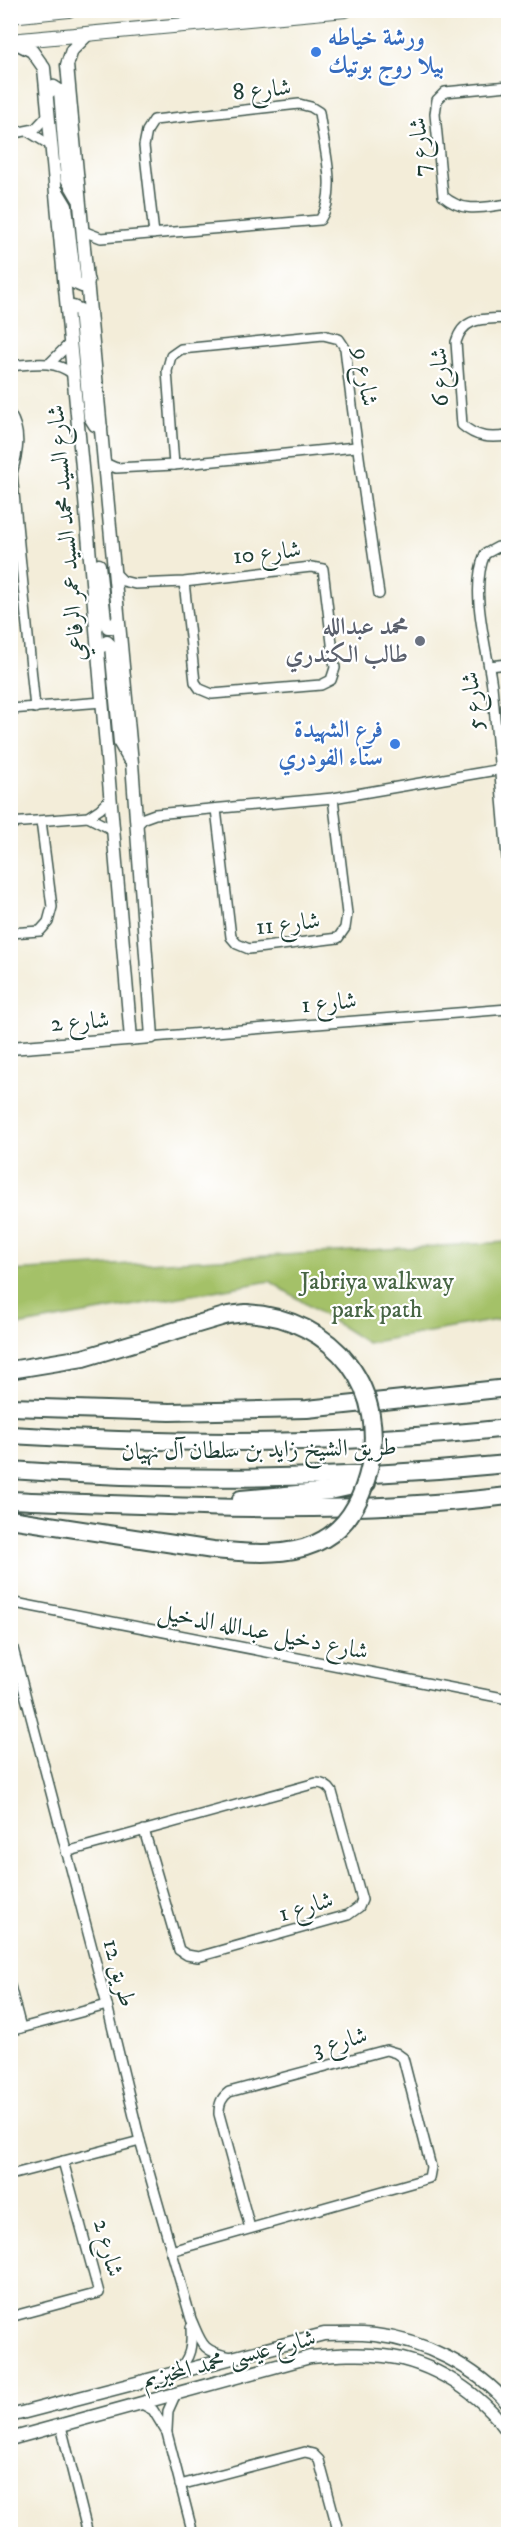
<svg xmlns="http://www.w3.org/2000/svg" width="519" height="2545" font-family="'IM FELL DW Pica',Amiri,serif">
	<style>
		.green { fill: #a4c168; stroke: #627f4e; stroke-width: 1.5 }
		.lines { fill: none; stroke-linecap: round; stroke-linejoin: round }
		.minor-casing { stroke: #3f574d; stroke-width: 12 }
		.tertiary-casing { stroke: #3f574d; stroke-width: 15 }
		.secondary-casing { stroke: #3f574d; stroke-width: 16 }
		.motorway-casing { stroke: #3f574d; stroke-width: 20 }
		.minor { stroke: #fff; stroke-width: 9 }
		.tertiary { stroke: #fff; stroke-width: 12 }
		.secondary { stroke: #fff; stroke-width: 14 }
		.motorway { stroke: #fff; stroke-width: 16 }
		.motorway-bridge-casing { stroke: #3f574d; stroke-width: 20; stroke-linecap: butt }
		.motorway-bridge { stroke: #fff; stroke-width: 16 }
		.shop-dot { fill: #3f7fe0; stroke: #fff; stroke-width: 2 }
		.worship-dot { fill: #6b7280; stroke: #fff; stroke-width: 2 }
		.labels { text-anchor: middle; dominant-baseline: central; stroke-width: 4.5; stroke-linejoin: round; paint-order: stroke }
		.shop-label { font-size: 24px; font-weight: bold; fill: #366cbe; stroke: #fff; text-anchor: start }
		.street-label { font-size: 24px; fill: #1f3d34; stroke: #fff }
		.worship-label { font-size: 24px; font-weight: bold; fill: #5b616d; stroke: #fff; text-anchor: end }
		.park-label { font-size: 24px; fill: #476544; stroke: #fff }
	</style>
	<rect width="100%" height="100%" fill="#fff"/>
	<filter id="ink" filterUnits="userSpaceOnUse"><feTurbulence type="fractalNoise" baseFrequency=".0167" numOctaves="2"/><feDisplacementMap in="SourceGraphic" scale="12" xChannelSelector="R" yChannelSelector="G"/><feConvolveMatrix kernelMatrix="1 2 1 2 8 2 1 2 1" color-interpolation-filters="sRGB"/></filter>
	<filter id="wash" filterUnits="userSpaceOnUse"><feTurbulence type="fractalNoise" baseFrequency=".008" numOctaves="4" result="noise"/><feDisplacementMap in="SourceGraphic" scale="24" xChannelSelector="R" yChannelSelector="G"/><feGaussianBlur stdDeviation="1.35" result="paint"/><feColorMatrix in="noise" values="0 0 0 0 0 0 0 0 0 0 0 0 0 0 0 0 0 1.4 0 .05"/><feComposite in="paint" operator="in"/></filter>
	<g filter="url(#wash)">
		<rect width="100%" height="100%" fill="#f3edd9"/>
		<polygon class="green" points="508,1242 508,1318 367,1343 270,1281 11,1327 11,1271"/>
	</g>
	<g filter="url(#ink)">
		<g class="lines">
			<g class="minor-casing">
				<g id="minor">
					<path d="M 508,86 L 445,92 L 437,100 L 435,114 L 443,196 C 464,214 483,207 508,204"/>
					<polyline points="29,132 50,145"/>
					<polyline points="10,134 35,129 48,115"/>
					<path d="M 83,231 L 101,238 L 320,220 C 339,192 323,145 319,112 L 311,107 L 299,104 L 154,120 L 147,131 L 144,146 L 154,234"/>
					<path d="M 508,318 C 485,320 464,315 456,342 L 462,425 C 477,438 489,438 508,436"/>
					<polyline points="50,363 70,343"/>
					<path d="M 10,366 C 33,364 54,359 73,374"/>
					<path d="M 10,414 C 22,433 18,452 12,473 L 35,708"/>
					<polyline points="105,463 116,468 174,465 356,447"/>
					<path d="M 174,465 L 167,371 L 171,356 L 181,349 L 323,335 L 339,339 L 345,348 C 354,430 367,512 379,594"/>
					<path d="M 508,547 L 498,547 L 485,554 C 469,590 487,647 492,686 C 498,747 503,809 508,870"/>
					<polyline points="114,572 123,581 135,584 184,582 311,567 323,569 335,668 331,680 321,685 212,694 200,689 195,682 184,582"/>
					<polyline points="489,666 508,664"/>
					<polyline points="10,709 103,702"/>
					<polyline points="216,809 231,937 237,944 249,949 338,938 345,928 347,914 333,798"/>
					<polyline points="88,817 113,830"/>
					<polyline points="10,823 88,817 100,809 111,798"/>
					<polyline points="136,826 144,818 155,814 333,798 508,768"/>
					<polyline points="10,933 40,931 48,922 52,907 41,821"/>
					<polyline points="152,1037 508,1009"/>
					<polyline points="10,1602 508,1699"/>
					<path d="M 10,1637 L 107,2005 L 140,2141 L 191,2319 C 202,2344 201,2351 231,2357"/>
					<path d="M 66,1852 L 316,1783 C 324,1783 328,1786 332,1792 L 362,1900 L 359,1907 L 348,1915 L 198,1957 L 187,1955 L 179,1950 L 144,1830"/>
					<polyline points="10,1986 21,2028"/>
					<polyline points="10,2031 107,2005"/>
					<polyline points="10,2175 140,2141"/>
					<path d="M 171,2251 L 429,2178 L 431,2167 L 403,2058 L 396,2053 L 386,2050 L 229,2092 C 221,2098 219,2104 219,2114 L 250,2228"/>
					<polyline points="10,2317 99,2293 63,2161"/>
					<path d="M 177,2371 C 191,2358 192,2346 191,2327"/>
					<polyline points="140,2403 153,2410 167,2433 193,2534"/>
					<polyline points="61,2426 88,2534"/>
					<polyline points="167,2430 168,2411 176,2393"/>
					<polyline points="180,2485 305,2452 313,2454 319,2460 339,2534"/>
				</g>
			</g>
			<g class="tertiary-casing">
				<g id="tertiary">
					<polyline points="12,41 32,51 44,68 84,488 131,1039"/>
					<polyline points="47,94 54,87 60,91 67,179 78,198"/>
					<polyline points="57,191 66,206 75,283 82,286 88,281"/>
					<polyline points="68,311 73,307 80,310 90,417 95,425 101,427"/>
					<polyline points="99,565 105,620 108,627 113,627 117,621"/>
					<polyline points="98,649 107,642 111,646 120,743 129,759"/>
					<polyline points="10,1048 152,1037 132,763 67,65 72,50 87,35"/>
					<path d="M 10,2416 L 324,2334 C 341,2334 358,2333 375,2335 C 423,2340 476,2367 508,2404"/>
					<path d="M 10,2439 L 310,2357 C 335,2355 359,2353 384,2356 C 432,2361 482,2394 508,2432"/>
				</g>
			</g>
			<g class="secondary-casing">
				<g id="secondary">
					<polyline points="10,16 69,10"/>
					<polyline points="10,41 346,10"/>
				</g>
			</g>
			<g class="motorway-casing">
				<g id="motorway">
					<polyline points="10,1370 83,1358 228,1315 246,1313"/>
					<polyline points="10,1407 170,1412 307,1409 508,1388"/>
					<path d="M 10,1435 C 177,1445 343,1446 508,1428"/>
					<path d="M 10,1470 C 177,1482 343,1480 508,1464"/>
					<polyline points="241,1499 330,1491 367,1483"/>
					<path d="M 10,1500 C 176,1507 344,1516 508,1496"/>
					<polyline points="10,1519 213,1550 239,1552"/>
				</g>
			</g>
			<use href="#minor" class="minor"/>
			<use href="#tertiary" class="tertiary"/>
			<use href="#secondary" class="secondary"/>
			<use href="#motorway" class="motorway"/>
			<g class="motorway-bridge-casing">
				<path id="motorway-bridge" d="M 239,1552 C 267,1554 299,1554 324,1539 C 347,1526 360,1502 367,1477 C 392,1390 334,1318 246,1313"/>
			</g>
			<use href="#motorway-bridge" class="motorway-bridge"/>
		</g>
	</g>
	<g class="shop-dot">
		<circle cx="316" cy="52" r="6"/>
		<circle cx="395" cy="744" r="6"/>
	</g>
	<circle class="worship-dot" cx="420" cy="641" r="6"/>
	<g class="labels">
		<g class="shop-label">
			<text x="328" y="38">ورشة خياطه<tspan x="328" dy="28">بيلا روج بوتيك</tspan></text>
			<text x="383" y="730" text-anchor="end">فرع الشهيدة<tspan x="383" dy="28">سناء الفودري</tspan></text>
		</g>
		<g class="street-label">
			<text transform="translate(262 90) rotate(-5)">شارع 8</text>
			<text transform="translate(420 147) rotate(-94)">شارع 7</text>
			<text transform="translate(365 377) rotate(81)">شارع 9</text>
			<text transform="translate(440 377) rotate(-92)">شارع 6</text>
			<text transform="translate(67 533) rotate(-95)">شارع السيد محمد السيد عمر الرفاعي</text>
			<text transform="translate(267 553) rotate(-6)">شارع 10</text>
			<text transform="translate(473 701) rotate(-96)">شارع 5</text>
			<text transform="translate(288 924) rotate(-6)">شارع 11</text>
			<text transform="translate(329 1003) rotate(-5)">شارع 1</text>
			<text transform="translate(80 1022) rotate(-4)">شارع 2</text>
			<text transform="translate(259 1450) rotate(-1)">طريق الشيخ زايد بن سلطان آل نهيان</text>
			<text transform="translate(263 1632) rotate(11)">شارع دخيل عبدالله الدخيل</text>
			<text transform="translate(306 1907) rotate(-16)">شارع 1</text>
			<text transform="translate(119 1973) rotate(75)">طريق 12</text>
			<text transform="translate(340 2042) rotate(-15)">شارع 3</text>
			<text transform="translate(108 2248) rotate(75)">شارع 2</text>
			<text transform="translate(229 2359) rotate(-14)">شارع عيسى محمد المخيزيم</text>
		</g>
		<g class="worship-label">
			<text x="408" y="627">محمد عبدالله<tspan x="408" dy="28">طالب الكندري</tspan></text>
		</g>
		<g class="park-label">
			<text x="377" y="1282">Jabriya walkway<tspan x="377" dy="28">park path</tspan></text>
		</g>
	</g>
	<rect width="519" height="2545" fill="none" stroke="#fff" stroke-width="36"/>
</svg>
